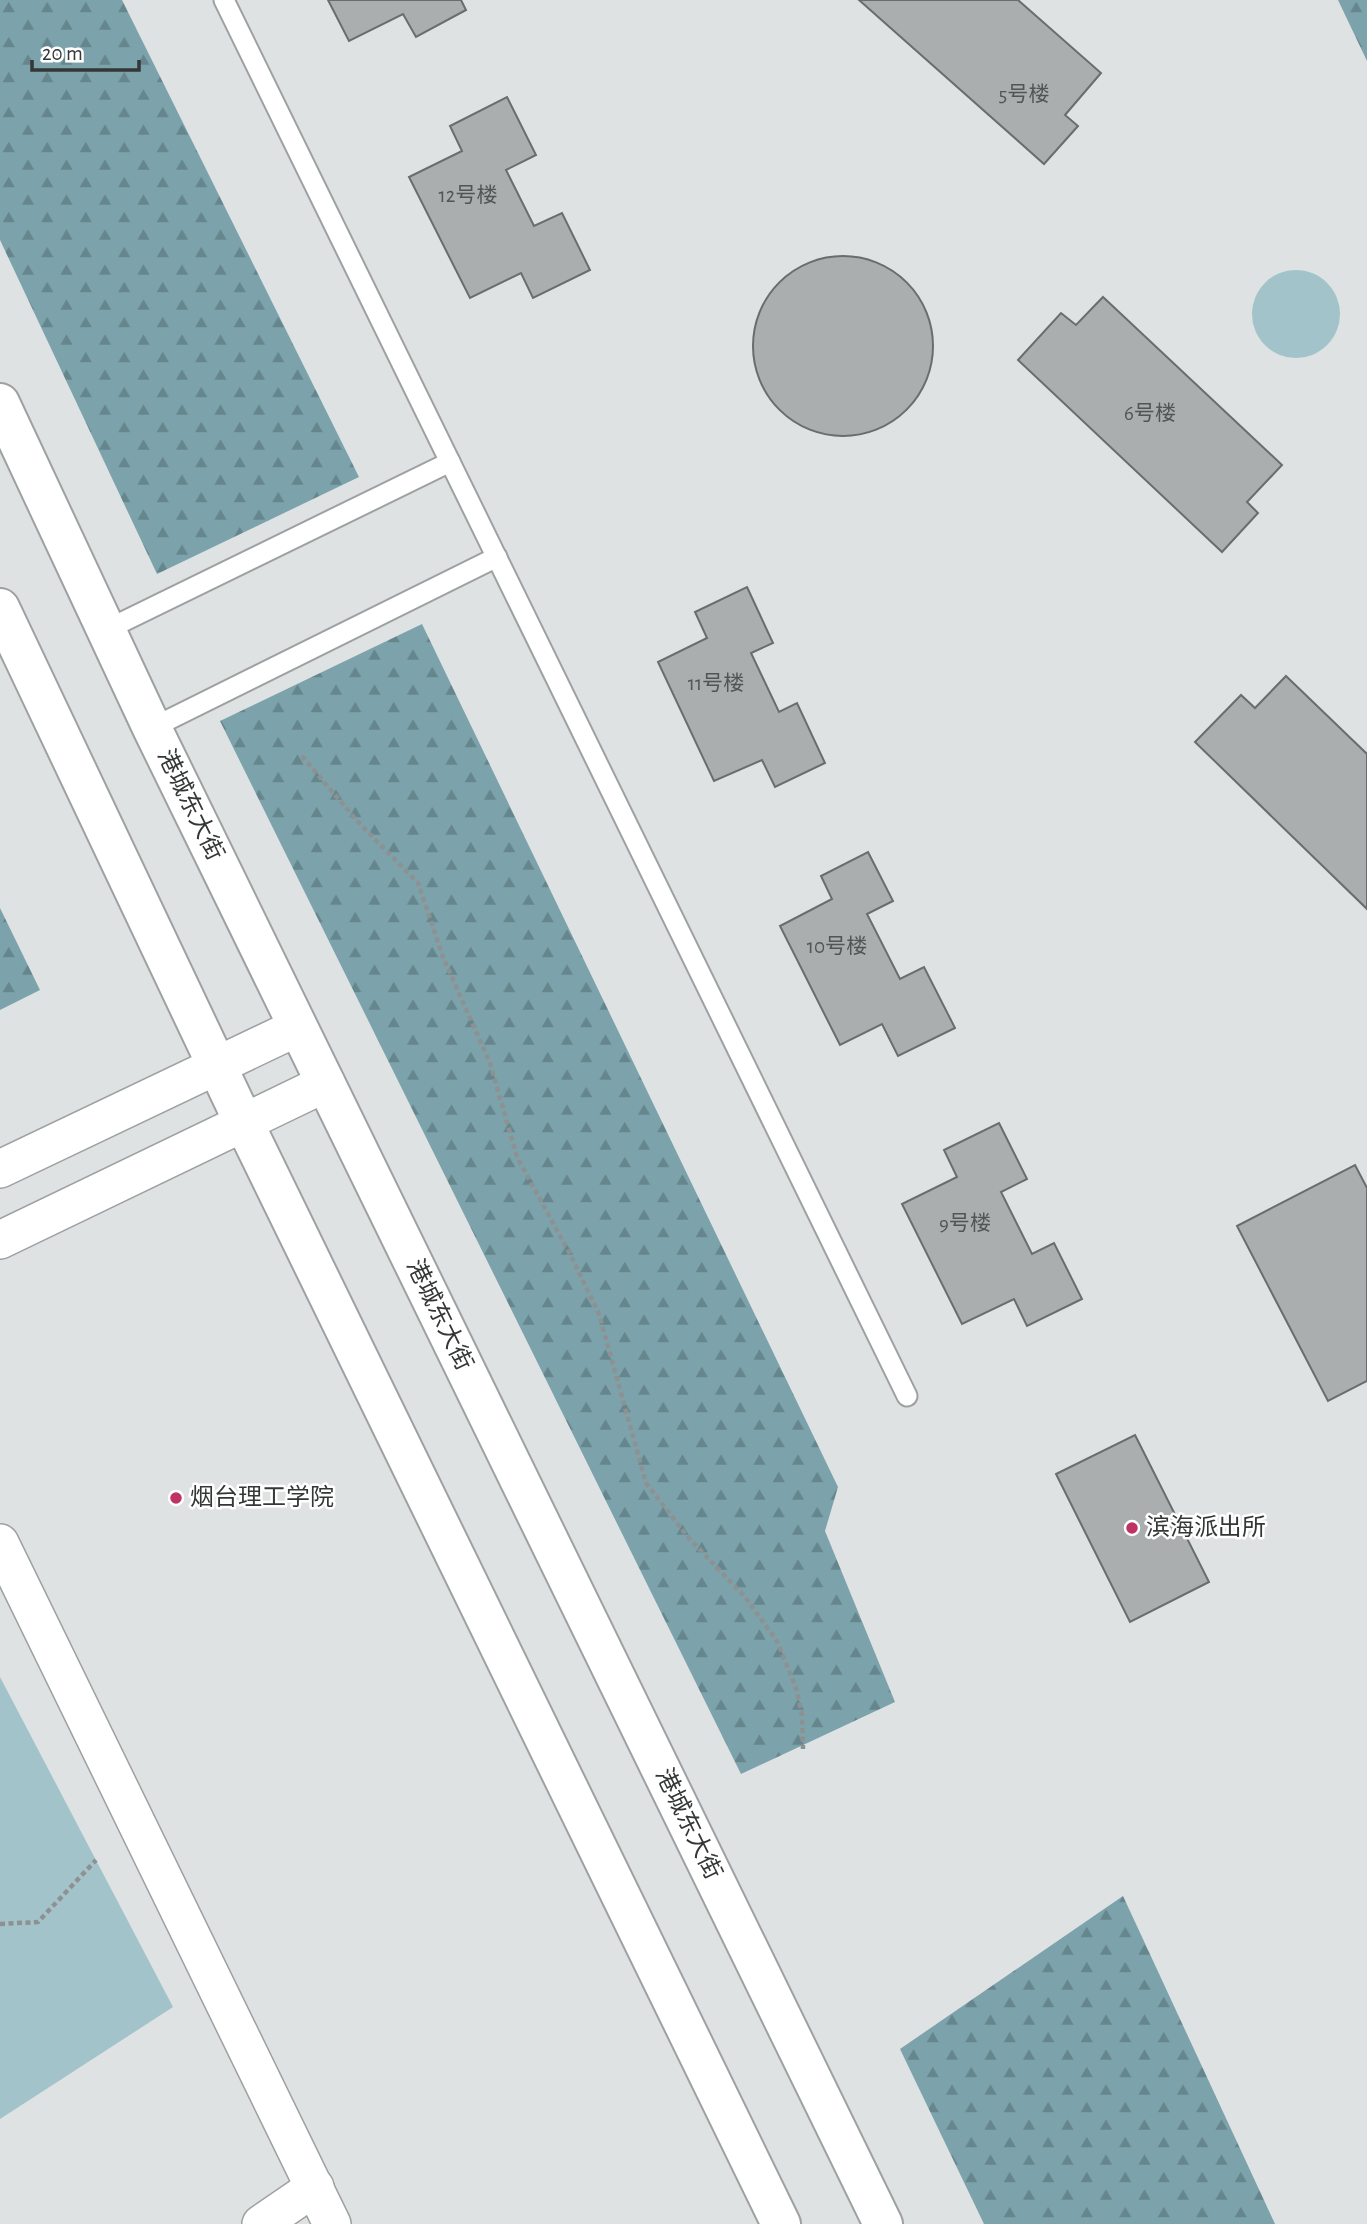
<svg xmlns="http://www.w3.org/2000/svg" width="1367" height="2224" font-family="'Alegreya Sans','Noto Sans SC',sans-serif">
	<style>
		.green { fill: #a2c3ca }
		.forest { fill: url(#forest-firs) }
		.building { fill: #aaaeae; stroke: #696d6d; stroke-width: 2 }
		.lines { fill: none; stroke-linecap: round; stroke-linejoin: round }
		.service-casing { stroke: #9ea1a2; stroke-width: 23 }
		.minor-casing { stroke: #9ea1a2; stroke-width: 40 }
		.secondary-casing { stroke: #9ea1a2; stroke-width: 42 }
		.path { stroke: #8e9191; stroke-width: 4.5; stroke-dasharray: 5 3.5; stroke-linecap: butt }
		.service { stroke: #fff; stroke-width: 19 }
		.minor { stroke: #fff; stroke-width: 37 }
		.secondary { stroke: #fff; stroke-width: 38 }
		.poi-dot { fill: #bf3266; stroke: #fff; stroke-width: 2.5 }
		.labels { text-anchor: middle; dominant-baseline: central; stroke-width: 5; stroke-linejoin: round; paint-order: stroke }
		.number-label { font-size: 21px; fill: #525555 }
		.street-label { font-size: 24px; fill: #353737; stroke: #fff }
		.poi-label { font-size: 24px; fill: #353737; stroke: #fff; text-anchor: start }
	</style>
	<defs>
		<pattern id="forest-firs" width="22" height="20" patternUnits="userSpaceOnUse" patternTransform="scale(1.75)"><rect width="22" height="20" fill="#7ca3ac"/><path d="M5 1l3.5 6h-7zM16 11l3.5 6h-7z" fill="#66868d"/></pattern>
	</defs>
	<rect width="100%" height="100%" fill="#dee2e3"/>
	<g class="green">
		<circle cx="1296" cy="314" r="44"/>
		<polygon points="0,1677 173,2007 0,2119"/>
	</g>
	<g class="forest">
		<polygon points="0,0 122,0 359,477 157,574 0,240"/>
		<polygon points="1338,0 1367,0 1367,61"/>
		<polygon points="422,624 838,1487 825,1531 895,1702 741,1774 220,721"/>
		<polygon points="0,908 40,990 0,1010"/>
		<polygon points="1123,1896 1275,2224 984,2224 900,2049"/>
	</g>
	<g class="building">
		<polygon points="328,0 461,0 466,10 416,37 403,14 349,41"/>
		<polygon points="859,0 1018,0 1101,73 1065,115 1078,126 1044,164"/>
		<polygon points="507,97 536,155 506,170 534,226 562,213 590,270 533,298 521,273 470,298 409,177 462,151 450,126"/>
		<circle cx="843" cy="346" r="90"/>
		<polygon points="1103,297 1282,465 1247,502 1258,513 1222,552 1018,360 1061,313 1076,325"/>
		<polygon points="747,587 773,643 751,653 779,712 797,703 825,763 775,787 762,760 714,781 658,662 707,638 695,612"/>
		<polygon points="1286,676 1367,754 1367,909 1195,742 1241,695 1255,708"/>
		<polygon points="868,852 893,901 867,914 900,979 924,967 955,1028 898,1056 882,1024 840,1045 780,926 832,899 821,876"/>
		<polygon points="999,1123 1027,1179 1001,1192 1032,1254 1054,1243 1082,1299 1027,1326 1014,1299 962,1324 902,1204 957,1177 944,1150"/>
		<polygon points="1355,1165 1367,1188 1367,1381 1328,1401 1237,1226"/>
		<polygon points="1135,1435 1209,1582 1130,1622 1056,1474"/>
	</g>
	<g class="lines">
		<g class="service-casing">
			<g id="service">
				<polyline points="224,0 907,1396"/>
				<polyline points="106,630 450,462"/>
				<polyline points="152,728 497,557"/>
			</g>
		</g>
		<g class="minor-casing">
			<g id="minor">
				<polyline points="0,1169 298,1027"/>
				<polyline points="0,1240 326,1083"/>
				<polyline points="0,1543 332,2224"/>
				<polyline points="261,2224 315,2187"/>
			</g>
		</g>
		<g class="secondary-casing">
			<g id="secondary">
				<polyline points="0,403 152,728 883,2224"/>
				<polyline points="0,608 243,1121 781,2224"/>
			</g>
		</g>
		<g class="path">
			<polyline points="302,756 358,822 418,883 443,957 490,1063 517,1157 571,1256 599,1314 646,1483 687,1536 745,1597 777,1641 796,1688 802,1715 803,1749"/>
			<polyline points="0,1924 38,1922 96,1860"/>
		</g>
		<use href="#service" class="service"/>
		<use href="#minor" class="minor"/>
		<use href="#secondary" class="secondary"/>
	</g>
	<g class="poi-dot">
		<circle cx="176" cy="1498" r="7"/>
		<circle cx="1132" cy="1528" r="7"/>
	</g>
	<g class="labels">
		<g class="number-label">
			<text x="1024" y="94">5号楼</text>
			<text x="468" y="195">12号楼</text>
			<text x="1150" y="413">6号楼</text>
			<text x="716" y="683">11号楼</text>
			<text x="837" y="946">10号楼</text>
			<text x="965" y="1223">9号楼</text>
		</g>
		<g class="street-label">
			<text transform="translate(190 805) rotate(64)">港城东大街</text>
			<text transform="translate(439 1315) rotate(64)">港城东大街</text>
			<text transform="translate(688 1824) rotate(64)">港城东大街</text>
		</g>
		<g class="poi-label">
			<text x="190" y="1498">烟台理工学院</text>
			<text x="1146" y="1528">滨海派出所</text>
		</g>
	</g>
	<path d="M32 60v10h107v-10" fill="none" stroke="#353737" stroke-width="3.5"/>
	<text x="42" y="60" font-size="21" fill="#353737" stroke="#ffffff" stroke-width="5" paint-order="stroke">20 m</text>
</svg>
